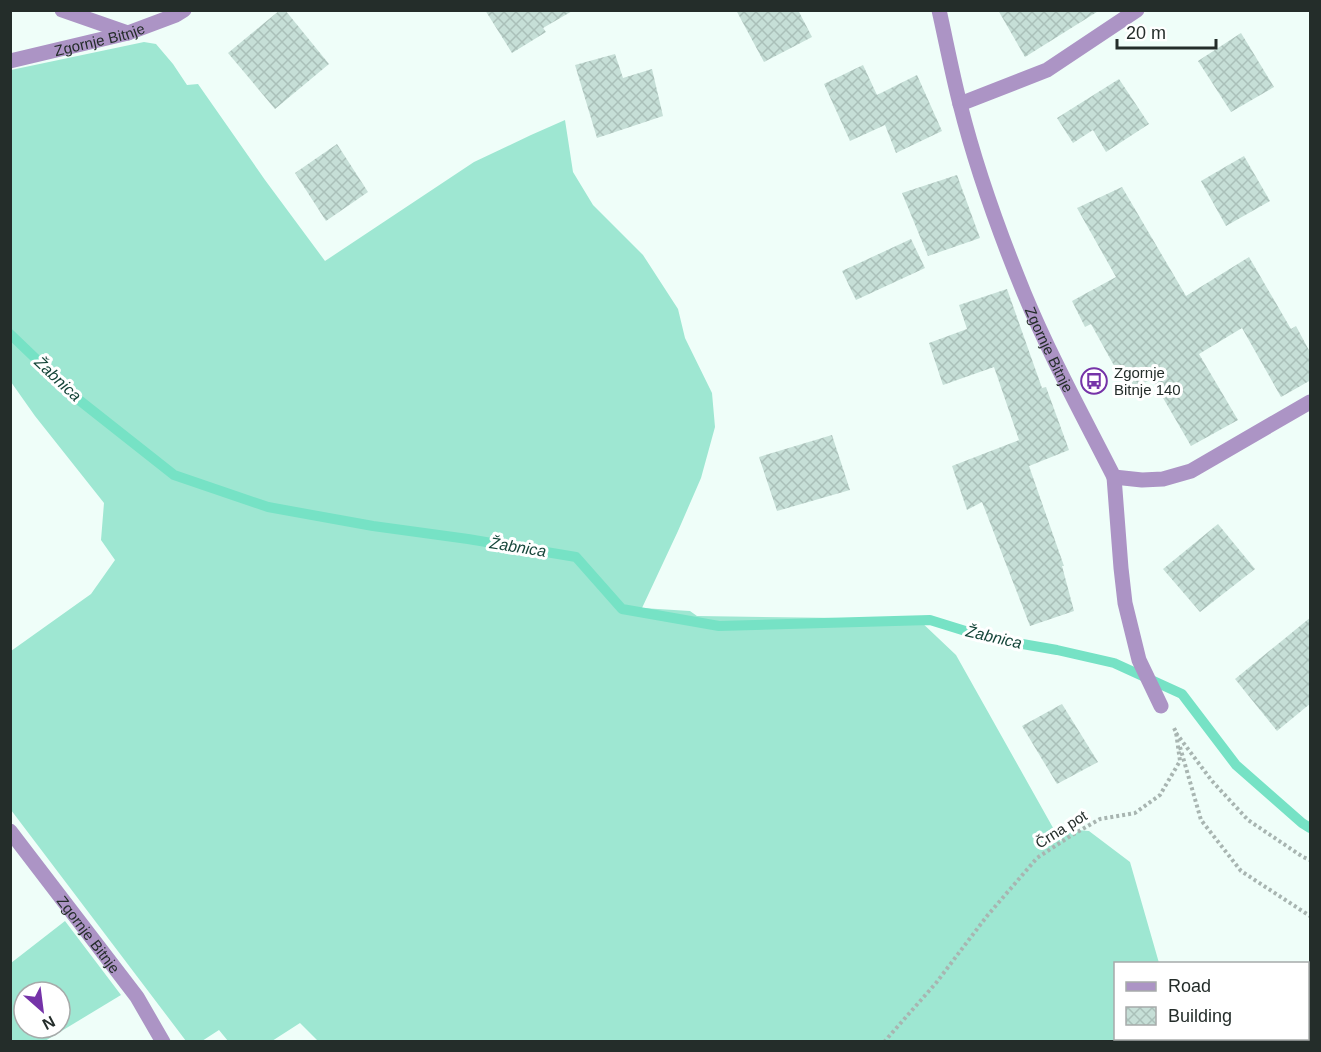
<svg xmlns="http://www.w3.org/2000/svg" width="1321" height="1052" font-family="Helvetica,sans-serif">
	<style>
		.grass { fill: #9ee7d2; fill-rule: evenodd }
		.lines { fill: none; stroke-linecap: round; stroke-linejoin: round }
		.stream { stroke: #76e2c5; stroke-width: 10 }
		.building { fill: url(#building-cross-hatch) }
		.path { stroke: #a8b5b1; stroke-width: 4; stroke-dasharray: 3 3; stroke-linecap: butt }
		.minor { stroke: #ac94c5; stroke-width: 15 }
		.labels { text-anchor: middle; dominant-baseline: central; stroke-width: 6; stroke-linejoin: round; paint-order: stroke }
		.street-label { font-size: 15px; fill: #242d2a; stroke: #fff }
		.poi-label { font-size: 15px; fill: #242d2a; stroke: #fff; text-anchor: start }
		.water-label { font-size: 16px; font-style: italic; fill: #16463a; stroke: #fff }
	</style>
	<defs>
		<pattern id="building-cross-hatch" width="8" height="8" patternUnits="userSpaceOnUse" patternTransform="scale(1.5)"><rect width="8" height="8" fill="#c6dfd7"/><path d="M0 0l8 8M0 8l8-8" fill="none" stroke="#aac0b9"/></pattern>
	</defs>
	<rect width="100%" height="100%" fill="#effef9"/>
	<g class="grass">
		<polygon points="144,42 156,44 173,64 187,85 198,84 265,180 325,261 474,162 531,135 565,120 573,172 593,205 643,255 678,309 685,338 712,393 715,427 701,478 678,531 642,608 690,611 697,616 918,619 956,655 1061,842 1065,829 1089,831 1130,862 1159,963 1116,964 1116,1038 1179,1038 1180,1041 319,1042 300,1023 272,1041 228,1041 219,1030 202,1041 186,1041 11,810 11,651 91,594 115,560 101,540 104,503 35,416 11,382 11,70"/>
		<path d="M 65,921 L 121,995 L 45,1041 L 11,1041 L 11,963 ZM 24,992 L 60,992 L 60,1028 L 24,1028 Z"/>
	</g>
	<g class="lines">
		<polyline class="stream" points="10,334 79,400 174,475 268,507 373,526 468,539 576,557 622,609 719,626 930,620 988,638 1057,650 1114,663 1182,694 1236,765 1302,823 1310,828"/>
	</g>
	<g class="building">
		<polygon points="280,10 285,10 329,64 275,109 228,53"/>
		<polygon points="485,10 574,10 543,28 546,32 512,53"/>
		<polygon points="736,10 798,10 812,37 764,62"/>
		<polygon points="998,10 1100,10 1025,57"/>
		<polygon points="1241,33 1274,87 1231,112 1198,61"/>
		<polygon points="615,54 623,78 652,69 663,116 597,138 575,65"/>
		<polygon points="863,65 877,95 917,75 942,131 896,153 885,125 850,141 824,84"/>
		<polygon points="1119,79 1149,124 1106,152 1093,130 1073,143 1057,118"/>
		<polygon points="337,144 368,192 326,221 295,173"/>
		<polygon points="1244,156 1270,201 1226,226 1201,181"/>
		<polygon points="957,175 980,238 928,256 902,193"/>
		<polygon points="1122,187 1186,296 1249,257 1291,329 1296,326 1311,354 1311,380 1281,397 1242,328 1199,354 1238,420 1191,446 1152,379 1128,391 1091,324 1085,327 1072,301 1116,277 1077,208"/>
		<polygon points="911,239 925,268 856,300 842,271"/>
		<polygon points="1007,289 1042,388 1046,387 1069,450 1029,466 1064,566 1062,566 1074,611 1030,626 982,502 967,510 952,466 1019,440 994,367 943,385 929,343 967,329 959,305"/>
		<polygon points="832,435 850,490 777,511 759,457"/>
		<polygon points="1218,524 1255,569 1200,612 1163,569"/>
		<polygon points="1311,617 1311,703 1277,731 1235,679"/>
		<polygon points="1062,704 1098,762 1057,784 1022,726"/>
	</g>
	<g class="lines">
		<g class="path">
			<polyline points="1176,733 1212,781 1248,820 1303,857 1310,860"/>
			<polyline points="1180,747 1201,820 1241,871 1310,916"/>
			<polyline points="884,1042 936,983 987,916 1037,858 1072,835 1100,819 1135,813 1160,795 1180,761 1176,732 1173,726"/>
		</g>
		<g class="minor">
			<polyline points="62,10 128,33"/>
			<path id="s1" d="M 939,10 C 946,41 952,73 960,104 C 976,168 999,232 1024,293 C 1050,356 1083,416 1114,477 L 1142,480 L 1163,479 L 1191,471 L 1310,402"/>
			<path id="s2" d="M 10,61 L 128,33 L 176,15 L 184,10"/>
			<polyline points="960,104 1047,70 1137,10"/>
			<polyline points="1114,477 1121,568 1125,603 1139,660 1161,706"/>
			<path id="s3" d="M 10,831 L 137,997 L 163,1042"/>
		</g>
	</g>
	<defs>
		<g id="bus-ring" transform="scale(1.35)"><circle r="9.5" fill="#fff" stroke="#7533a8" stroke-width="1.5"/><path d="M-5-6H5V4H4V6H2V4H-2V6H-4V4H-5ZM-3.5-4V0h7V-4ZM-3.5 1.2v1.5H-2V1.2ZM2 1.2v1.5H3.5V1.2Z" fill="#7533a8"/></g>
	</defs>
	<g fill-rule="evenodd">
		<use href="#bus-ring" x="1094" y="381"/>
	</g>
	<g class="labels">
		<g class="street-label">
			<text stroke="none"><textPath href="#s2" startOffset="92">Zgornje Bitnje</textPath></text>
			<text stroke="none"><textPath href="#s1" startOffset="358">Zgornje Bitnje</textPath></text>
			<text transform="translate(1061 829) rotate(-32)">Črna pot</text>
			<text stroke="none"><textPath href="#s3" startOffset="130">Zgornje Bitnje</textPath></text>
		</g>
		<g class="poi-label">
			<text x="1114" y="372">Zgornje<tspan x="1114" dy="17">Bitnje 140</tspan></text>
		</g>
		<g class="water-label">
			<text transform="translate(58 379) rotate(43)">Žabnica</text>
			<text transform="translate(518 547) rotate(9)">Žabnica</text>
			<text transform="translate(994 637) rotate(13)">Žabnica</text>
		</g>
	</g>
	<rect width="1321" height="1052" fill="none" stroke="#242d2a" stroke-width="24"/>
	<rect x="1114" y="962" width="195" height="78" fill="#ffffff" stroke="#a7abaa" stroke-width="1.5"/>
	<rect x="1126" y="982" width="30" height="9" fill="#ac94c5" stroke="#a7abaa" stroke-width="1.5"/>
	<text x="1168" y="992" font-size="18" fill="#242d2a">Road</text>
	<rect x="1126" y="1007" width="30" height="18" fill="url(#building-cross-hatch)" stroke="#a7abaa" stroke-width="1.5"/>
	<text x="1168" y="1022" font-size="18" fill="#242d2a">Building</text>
	<g transform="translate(42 1010) rotate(152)"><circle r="28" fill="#ffffff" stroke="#a7abaa" stroke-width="1.5"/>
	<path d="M0-4.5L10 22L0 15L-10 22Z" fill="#7533a8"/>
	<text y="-9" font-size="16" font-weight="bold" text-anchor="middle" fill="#242d2a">N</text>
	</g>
	<path d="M1117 39v9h99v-9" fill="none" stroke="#242d2a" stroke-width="3"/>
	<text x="1126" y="39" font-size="18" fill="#242d2a" stroke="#ffffff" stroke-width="4.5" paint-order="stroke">20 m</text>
</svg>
